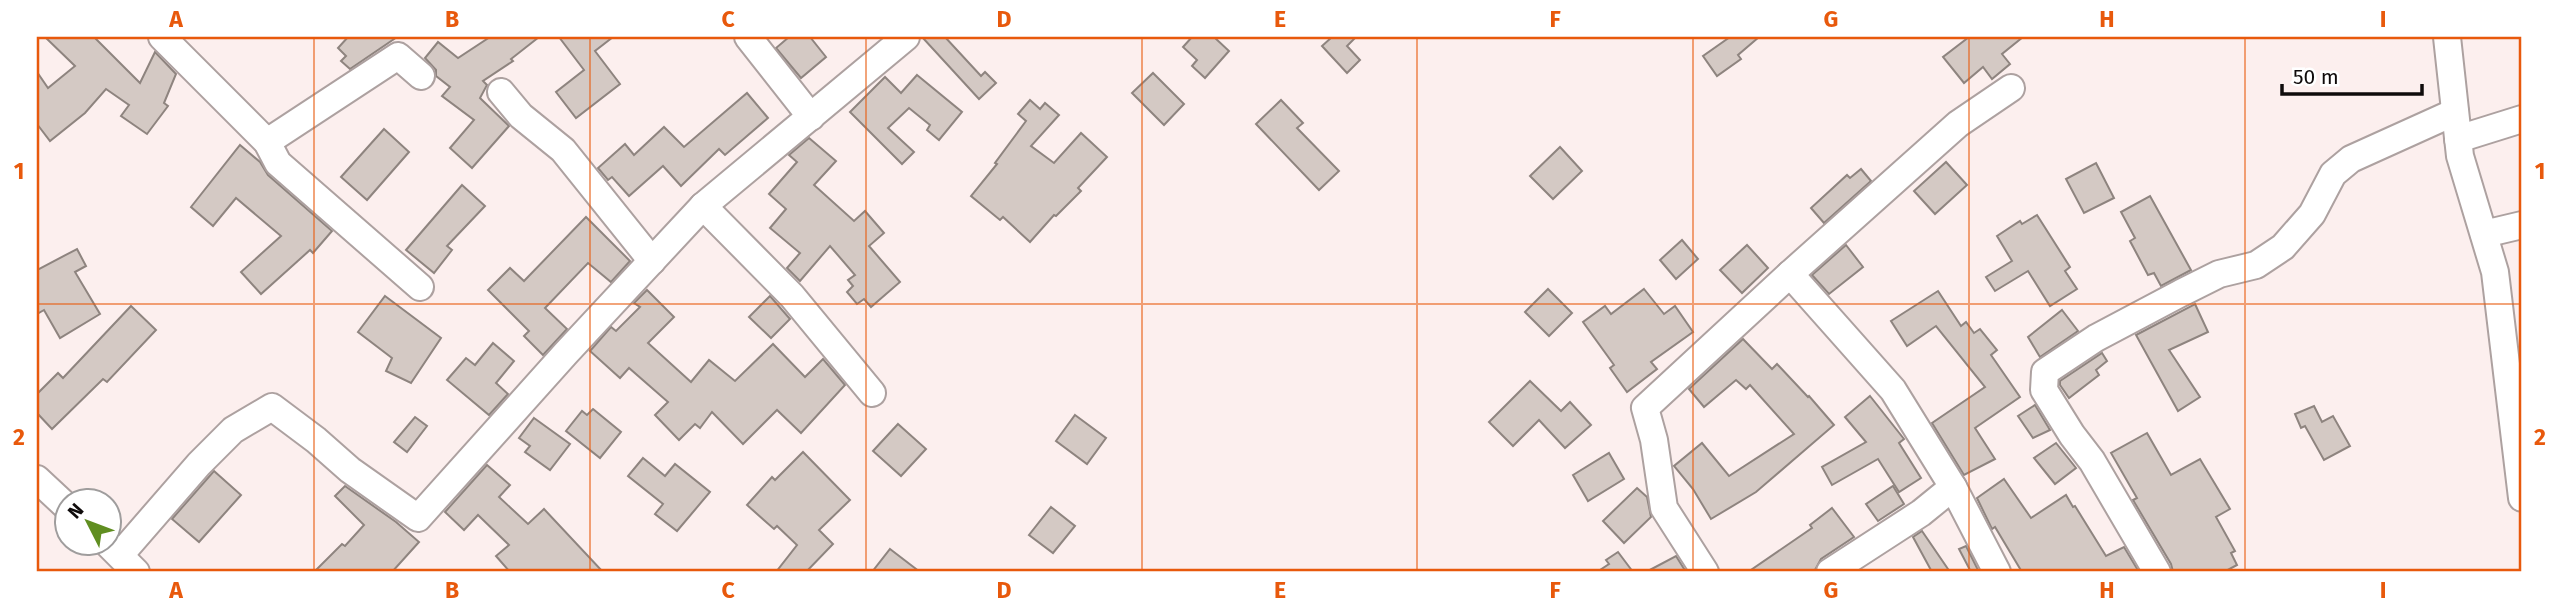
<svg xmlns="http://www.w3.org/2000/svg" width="2559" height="609" font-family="'Fira Sans',sans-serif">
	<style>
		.building { fill: #d4c9c4; stroke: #8e847f; stroke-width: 2 }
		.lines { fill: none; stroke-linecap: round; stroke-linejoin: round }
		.minor-casing { stroke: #ada1a0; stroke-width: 30 }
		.minor { stroke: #fff; stroke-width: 26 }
		.grid { fill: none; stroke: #e8590c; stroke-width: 2; stroke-opacity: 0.55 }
		.neatline { fill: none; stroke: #e8590c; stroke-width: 2.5 }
		.grid-label { font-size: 23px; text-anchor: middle; font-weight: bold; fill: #e8590c }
	</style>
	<rect width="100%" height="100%" fill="#fcefee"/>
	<g class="building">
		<polygon points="45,37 94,37 140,83 155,52 176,74 164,103 168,106 147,134 121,116 129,105 106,89 85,113 50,141 37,124 37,72 48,88 75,66"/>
		<polygon points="348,37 397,37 350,69 341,61 346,56 338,48"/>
		<polygon points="490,37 539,37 511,59 513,61 483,81 487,85 480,98 509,126 472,168 450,148 474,120 442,96 450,87 436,76 436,70 425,58 438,42 458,58"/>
		<polygon points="559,37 613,37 595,51 620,84 576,118 556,92 584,70"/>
		<polygon points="789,37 810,37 826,57 801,78 776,48"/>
		<polygon points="922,37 945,37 981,76 985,72 996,83 979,99"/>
		<polygon points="1192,37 1214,37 1229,51 1205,78 1192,66 1197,60 1183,47"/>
		<polygon points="1332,37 1356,37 1347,46 1360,60 1347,73 1322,46"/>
		<polygon points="1730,37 1759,37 1738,55 1741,59 1717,76 1703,56"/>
		<polygon points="1969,37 2023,37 2002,54 2010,64 1992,79 1983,67 1964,83 1943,57"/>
		<polygon points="1153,73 1184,104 1164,125 1132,93"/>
		<polygon points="917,75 962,112 939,140 927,130 930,125 909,108 888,128 914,152 902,164 850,112 885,77 901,93"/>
		<polygon points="747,93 768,118 725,155 719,149 681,186 663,166 629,196 612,177 608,180 598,168 625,144 634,155 664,127 684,147"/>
		<polygon points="1030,100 1040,109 1045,103 1059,115 1031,146 1054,163 1081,133 1107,157 1078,188 1081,191 1056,216 1054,215 1030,242 1003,217 1000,220 971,196 997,164 995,163 1026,121 1018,114"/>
		<polygon points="1281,100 1303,123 1297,128 1339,171 1319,190 1256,124"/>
		<polygon points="384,129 409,152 367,200 341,177"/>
		<polygon points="809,138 836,161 814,185 854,221 865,211 884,233 869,246 900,282 871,307 864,299 857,304 847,292 853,286 848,280 855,275 830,246 800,281 787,268 800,253 770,228 786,209 769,194 797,162 789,155"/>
		<polygon points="240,145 260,162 268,175 332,231 313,253 310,250 261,294 241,272 281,236 236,198 213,226 191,207"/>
		<polygon points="1560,147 1582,171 1553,199 1530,176"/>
		<polygon points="1946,162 1967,185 1935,214 1914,191"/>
		<polygon points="2096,163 2114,198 2084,213 2066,179"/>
		<polygon points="1861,169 1871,181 1824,223 1811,208 1847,175 1850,178"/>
		<polygon points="462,185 485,206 447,246 452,250 434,273 406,250"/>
		<polygon points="2150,196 2191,270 2161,286 2154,273 2148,275 2130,241 2135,238 2121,212"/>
		<polygon points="2037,215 2070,267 2065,271 2077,289 2050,306 2028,271 1995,291 1986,277 2012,261 1997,236 2020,221 2022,224"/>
		<polygon points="586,217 630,261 611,282 588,263 545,308 567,329 543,355 524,336 529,331 488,290 510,268 524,281"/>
		<polygon points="1682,240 1698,259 1676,279 1660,260"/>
		<polygon points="1747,245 1768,268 1742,293 1720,270"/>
		<polygon points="1846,245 1863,267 1829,294 1812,275"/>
		<polygon points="77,249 86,266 75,272 100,314 60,338 44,310 37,314 37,270"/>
		<polygon points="1548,289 1572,313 1549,336 1525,312"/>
		<polygon points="1644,289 1664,314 1675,306 1693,332 1651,362 1657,369 1627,392 1610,368 1614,365 1583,322 1605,306 1611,314"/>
		<polygon points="647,290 674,317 648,343 691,382 709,360 735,381 773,344 805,377 823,359 845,385 801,433 777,410 743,444 712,412 700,428 695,424 679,440 655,415 668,402 629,368 620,378 590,351 611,327 616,331 640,307 634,303"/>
		<polygon points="1938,291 1961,326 1966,322 1974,333 1980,329 1997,350 1991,355 2020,397 1975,428 1995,459 1964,475 1932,423 1985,387 1936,326 1907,346 1891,321"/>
		<polygon points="385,296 441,338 411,383 386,371 392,358 358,332"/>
		<polygon points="770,296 790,319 771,338 749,317"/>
		<polygon points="2195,304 2208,332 2169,350 2200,397 2178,411 2136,335"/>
		<polygon points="131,306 156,330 107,382 103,379 52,429 37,413 37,394 58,373 63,378"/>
		<polygon points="2062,310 2078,331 2040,357 2028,337"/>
		<polygon points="1743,339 1772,369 1777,364 1808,397 1809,396 1834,425 1756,492 1711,519 1693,489 1674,466 1702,443 1729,476 1794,434 1750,385 1746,389 1736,380 1704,407 1689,389"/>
		<polygon points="493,343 514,361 496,383 508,394 489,415 447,380 466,358 475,365"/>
		<polygon points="2102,353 2107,361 2096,370 2099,375 2069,398 2060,385 2060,381"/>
		<polygon points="1530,381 1561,411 1570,402 1591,425 1565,448 1539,420 1513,446 1489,422"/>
		<polygon points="1870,396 1904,439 1899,443 1921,478 1899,492 1878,459 1832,485 1822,467 1866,442 1845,417"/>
		<polygon points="2035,405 2050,430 2033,438 2018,416"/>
		<polygon points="2314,406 2322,422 2333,416 2350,446 2324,460 2305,426 2301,428 2295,414"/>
		<polygon points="593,409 621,432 600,458 566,431 582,411 587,415"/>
		<polygon points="1075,415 1106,438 1087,464 1056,441"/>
		<polygon points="415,417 427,426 407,452 394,442"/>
		<polygon points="534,418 570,444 550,470 525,452 530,446 519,438"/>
		<polygon points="898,424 926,449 901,476 873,451"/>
		<polygon points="2147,433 2171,475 2200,459 2230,509 2216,517 2235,551 2231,553 2237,565 2224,572 2173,572 2171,564 2133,500 2137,498 2111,453"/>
		<polygon points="2056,443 2076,468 2055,484 2034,458"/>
		<polygon points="803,452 850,500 819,530 833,544 806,572 776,572 797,545 777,526 774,529 747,505 772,477 775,480"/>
		<polygon points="1609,453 1624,479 1588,501 1573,475"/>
		<polygon points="643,458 665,476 675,464 710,492 677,531 655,514 663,504 628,476"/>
		<polygon points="487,465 510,485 499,497 528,524 544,509 603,572 510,572 496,556 509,545 478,515 464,530 445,512"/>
		<polygon points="214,471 241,495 199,542 172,519"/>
		<polygon points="2004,479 2031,518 2066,495 2073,507 2075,506 2106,556 2124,547 2139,572 2022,572 1995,527 1992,529 1977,498"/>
		<polygon points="345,486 396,522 419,542 392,572 314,572 342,544 345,546 364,525 335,496"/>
		<polygon points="1893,486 1904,504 1878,521 1866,504"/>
		<polygon points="1637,488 1647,497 1651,517 1624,543 1603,521"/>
		<polygon points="1051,507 1075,526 1053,553 1029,535"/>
		<polygon points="1832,508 1854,537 1821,559 1815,570 1811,572 1748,572 1812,528 1810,525"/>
		<polygon points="1922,531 1950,572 1932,572 1913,537"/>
		<polygon points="1966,546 1979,572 1971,572 1959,549"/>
		<polygon points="890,549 920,572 872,572"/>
		<polygon points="1618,552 1633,572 1597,572 1609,564 1606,560"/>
		<polygon points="1676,556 1686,572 1646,572"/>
	</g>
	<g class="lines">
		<g class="minor-casing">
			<g id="minor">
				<polyline points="162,37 267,142 278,163 420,287"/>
				<polyline points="748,37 811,117"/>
				<polyline points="2447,37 2460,156 2495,272 2522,498"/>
				<polyline points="501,92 521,116 563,150 652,261"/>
				<polyline points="2458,139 2522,119"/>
				<polyline points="267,142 398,56 421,76"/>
				<polyline points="703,206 792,296 872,393"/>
				<polyline points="2484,234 2522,225"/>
				<polyline points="1790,274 1893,390 1953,487 1997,572"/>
				<polyline points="37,479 66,506"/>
				<polyline points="106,542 136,572"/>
				<polyline points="120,555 199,464 233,430 272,407 316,440 350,470 418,518 566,353 703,206 906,37"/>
				<polyline points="1705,572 1664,508 1654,440 1645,408 1790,274 1958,124 2011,88"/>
				<polyline points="1830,572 1921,513 1953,487"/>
				<polyline points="2157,572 2092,461 2072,435 2044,390 2045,372 2096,338 2181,293 2219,274 2256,265 2283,247 2312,214 2333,174 2351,159 2455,112"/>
			</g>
		</g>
		<use href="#minor" class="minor"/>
	</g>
	<path class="grid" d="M 314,37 L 314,572M 590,37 L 590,572M 866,37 L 866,572M 1142,37 L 1142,572M 1417,37 L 1417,572M 1693,37 L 1693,572M 1969,37 L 1969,572M 2245,37 L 2245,572M 37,304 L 2522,304"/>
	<rect width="2559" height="609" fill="none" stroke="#ffffff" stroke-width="77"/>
	<g transform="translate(88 522) rotate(312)"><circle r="33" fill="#ffffff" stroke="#9f9d9d" stroke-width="2"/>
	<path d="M0-5L12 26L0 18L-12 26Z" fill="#608e21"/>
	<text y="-10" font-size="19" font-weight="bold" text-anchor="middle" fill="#0f0b0b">N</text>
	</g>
	<path d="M2282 84v10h140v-10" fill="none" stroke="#0f0b0b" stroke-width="3.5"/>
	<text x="2293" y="84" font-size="21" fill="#0f0b0b" stroke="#ffffff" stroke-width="5" paint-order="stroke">50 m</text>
	<rect x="38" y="38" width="2482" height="532" class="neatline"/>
	<g class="grid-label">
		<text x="176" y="27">A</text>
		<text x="452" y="27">B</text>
		<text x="728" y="27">C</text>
		<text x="1004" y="27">D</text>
		<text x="1280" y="27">E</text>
		<text x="1555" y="27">F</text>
		<text x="1831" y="27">G</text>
		<text x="2107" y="27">H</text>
		<text x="2383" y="27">I</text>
		<text x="19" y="179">1</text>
		<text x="2540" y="179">1</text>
		<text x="19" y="445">2</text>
		<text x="2540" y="445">2</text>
		<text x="176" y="598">A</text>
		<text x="452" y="598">B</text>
		<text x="728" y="598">C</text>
		<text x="1004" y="598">D</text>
		<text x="1280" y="598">E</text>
		<text x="1555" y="598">F</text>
		<text x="1831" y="598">G</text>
		<text x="2107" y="598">H</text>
		<text x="2383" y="598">I</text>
	</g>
</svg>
